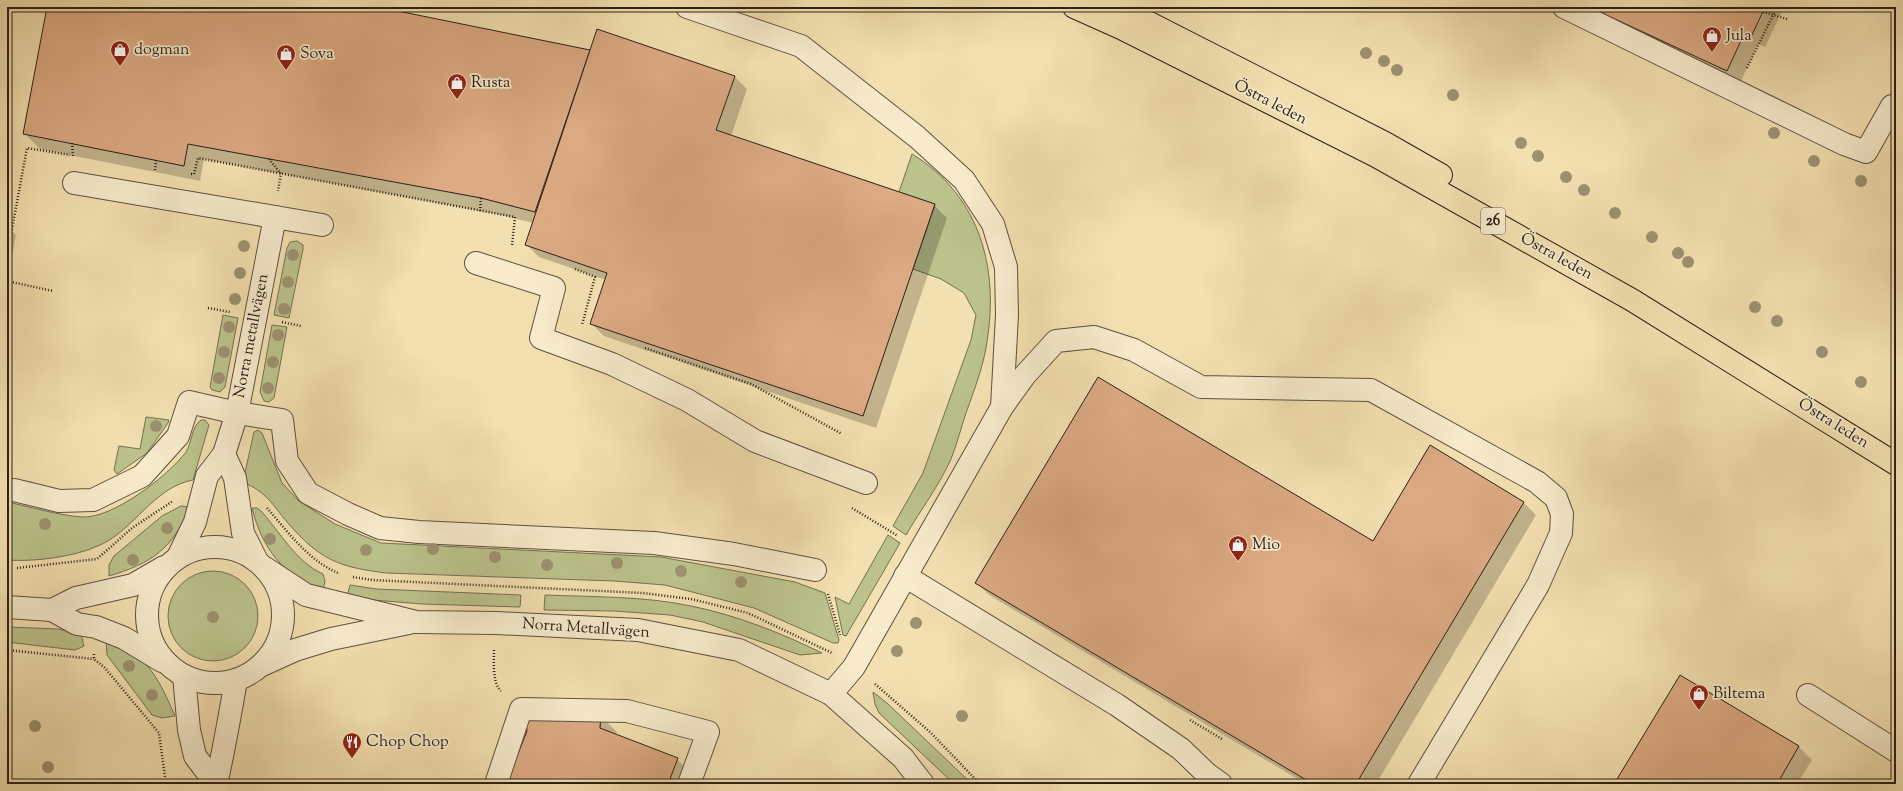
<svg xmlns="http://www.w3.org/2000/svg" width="1903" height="791" font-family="'Sorts Mill Goudy',serif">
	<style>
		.green { fill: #bbc28b; stroke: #747152 }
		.shadow { fill: #0003 }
		.building { fill: #dba982; stroke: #2c201a }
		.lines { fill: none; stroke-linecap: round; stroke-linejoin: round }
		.minor-casing { stroke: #5e5040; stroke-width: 24 }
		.highway-casing { stroke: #2c201a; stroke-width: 24 }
		.path { stroke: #2c201a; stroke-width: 2.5; stroke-dasharray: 1 2; stroke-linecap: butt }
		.minor { stroke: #f7ebcc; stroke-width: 22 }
		.highway { stroke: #f3e0b0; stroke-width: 22 }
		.tree { fill: #9d9170 }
		.labels { text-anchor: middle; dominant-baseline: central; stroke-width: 3.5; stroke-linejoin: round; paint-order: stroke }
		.shield { fill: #f7ebcc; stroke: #695d4f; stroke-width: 1 }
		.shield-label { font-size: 15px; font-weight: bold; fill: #2c201a }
		.poi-label { font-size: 16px; fill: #2c201a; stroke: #f7ebcc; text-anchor: start }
		.street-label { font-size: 16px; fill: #2c201a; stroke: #f7ebcc }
	</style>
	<rect width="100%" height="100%" fill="#f3e0b0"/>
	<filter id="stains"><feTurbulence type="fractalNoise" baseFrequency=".005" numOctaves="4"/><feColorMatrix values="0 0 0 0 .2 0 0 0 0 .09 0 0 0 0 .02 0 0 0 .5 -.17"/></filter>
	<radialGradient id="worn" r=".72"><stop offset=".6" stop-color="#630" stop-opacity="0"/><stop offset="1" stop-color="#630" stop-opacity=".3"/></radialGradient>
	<g class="green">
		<path d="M 912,154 C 977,194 998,262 988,335 C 985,362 975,388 966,413 C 961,428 957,444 951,459 C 940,484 920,511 906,535 L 893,526 L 923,473 L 971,340 L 976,315 L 964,293 L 941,279 L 913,269 L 935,205 L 899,192 Z"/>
		<polygon points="297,241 303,245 303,249 289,318 274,315 287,248 290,242"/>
		<polygon points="223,315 238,318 225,387 220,392 212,390 210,387"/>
		<polygon points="272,325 287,327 274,398 269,402 264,401 260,392"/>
		<polygon points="146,417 169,420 168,423 147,453 117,474 114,470 119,446 140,449"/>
		<path d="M 201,420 L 205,420 L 209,425 L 193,480 C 154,487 134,530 100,545 C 75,557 34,562 7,560 L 7,502 C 31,507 57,515 82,517 C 112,519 168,476 186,452 C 192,443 191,427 201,420 Z"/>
		<path d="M 258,430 L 262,433 L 282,483 L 299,501 L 335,524 L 381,543 L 661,557 L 795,582 L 825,593 L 839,640 L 838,643 L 833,643 L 754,608 L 665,585 L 614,581 L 386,573 C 338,567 320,560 287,522 C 272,504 267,493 245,483 L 244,477 L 254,432 Z"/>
		<path d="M 181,506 L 190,507 C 173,549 150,564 109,576 L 109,565 L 114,556 L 162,516 Z"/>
		<path d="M 252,508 L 257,508 L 261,511 C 281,533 296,562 323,574 L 325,581 L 323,591 C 283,576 262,548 252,508 Z"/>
		<polygon points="888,535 900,543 846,636 843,635 835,597 849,604"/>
		<circle cx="213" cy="616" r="45"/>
		<polygon points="350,585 376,589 521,595 520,607 422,604 373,600 347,596"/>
		<path d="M 545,595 C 593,597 644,596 691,606 C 736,615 781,633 822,653 L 800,655 L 703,622 L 670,615 L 614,611 L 544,610 Z"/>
		<polygon points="7,627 58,629 81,634 84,646 75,650 7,642"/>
		<path d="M 106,640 C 115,644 126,648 134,654 C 155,668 165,694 175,716 L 162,718 L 152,715 L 107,655 Z"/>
		<polygon points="873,692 887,703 972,784 954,784 879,713 875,704"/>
	</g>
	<g class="shadow">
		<polygon points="48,7 187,7 212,11 213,7 373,7 591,52 734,76 747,89 731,136 934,205 947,218 876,428 604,336 591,323 606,280 539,257 526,244 533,223 497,214 204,159 200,181 40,149 24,133"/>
		<polygon points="1576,7 1784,7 1765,47 1758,44 1740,83"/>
		<polygon points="7,226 16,235 7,282"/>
		<polygon points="1430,447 1524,503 1536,515 1376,784 1306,784 989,595 977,583 1373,542"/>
		<polygon points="1680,676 1799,747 1812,760 1797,784 1615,784"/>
		<polygon points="601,716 617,732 616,735 677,759 693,775 690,784 508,784"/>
	</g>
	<g class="building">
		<polygon points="47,7 193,7 211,10 212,7 378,7 590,50 535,212 481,198 188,144 184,166 23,134"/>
		<polygon points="1589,7 1765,7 1752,35 1745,32 1727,71"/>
		<polygon points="597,29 735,76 716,130 935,204 863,416 590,324 607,273 525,245"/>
		<polygon points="1098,377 1373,541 1430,445 1524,502 1356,784 1313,784 975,583"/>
		<polygon points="1680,675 1799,746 1777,784 1614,784"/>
		<polygon points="525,715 601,715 600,728 678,758 668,784 506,784 527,731"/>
	</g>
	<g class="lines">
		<g class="minor-casing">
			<g id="minor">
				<polyline points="687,7 801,46 917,137 964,180 993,224 1006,267 1007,315 1002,407"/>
				<polyline points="1564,7 1844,144 1866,152 1892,106"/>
				<polyline points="74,183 322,225"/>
				<polyline points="476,263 554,288 541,338 612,364 687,400 755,441 866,483"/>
				<polyline points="224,454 235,478 243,533 257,561"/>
				<polyline points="14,490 59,501 93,500 142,476 178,436 189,402 237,413 282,420 287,461 308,493 348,514 380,528 419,532 654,543 734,554 815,570"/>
				<circle cx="215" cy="615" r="68"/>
				<polyline points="178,557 195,522 207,476 224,454 237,413 275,217"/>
				<polyline points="265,568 306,595 416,622 496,623 638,630 739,650 831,694 903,758 923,784"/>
				<polyline points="905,576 1117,705 1181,749 1207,774 1221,784"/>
				<polyline points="7,607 52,610 77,624 96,627 124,638 162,661"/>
				<polyline points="52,610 76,598 133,585 164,567"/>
				<polyline points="262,665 295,650 331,639 409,623"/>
				<polyline points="184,676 189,730 195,756 216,784"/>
				<polyline points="831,694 854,667 1002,407 1025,375 1056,341 1094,337 1134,350 1201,387 1371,390 1537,482 1556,498 1562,514 1561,533 1538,585 1419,784"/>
				<polyline points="1808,695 1896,751"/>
				<path d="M 216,784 C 224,750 230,715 236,680"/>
				<polyline points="496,784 521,709 627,711 708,732 689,784"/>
			</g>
		</g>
		<g class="highway-casing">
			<g id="highway">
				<polyline points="1074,7 1121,28 1376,156 1632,300 1896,464"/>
				<polyline points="1118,7 1385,143 1441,175"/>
			</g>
		</g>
		<g class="path">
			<polyline points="1763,12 1787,19"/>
			<polyline points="1747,68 1777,7"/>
			<polyline points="72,143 73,156"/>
			<polyline points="269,159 281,174 278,191"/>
			<polyline points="155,170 156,160"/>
			<polyline points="191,174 194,174 198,158 515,217 512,246"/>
			<polyline points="480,211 481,198"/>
			<polyline points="7,256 27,148 70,155"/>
			<polyline points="575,269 595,277 582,325"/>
			<polyline points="7,281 53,291"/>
			<polyline points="208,308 230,312"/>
			<polyline points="282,322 301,326"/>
			<polyline points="645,348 751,384 842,434"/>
			<path d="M 267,508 C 288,532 309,561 338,573"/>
			<polyline points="852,508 898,536"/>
			<polyline points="17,568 97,559 132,528 173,501"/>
			<polyline points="353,577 372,580 643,593 691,599 748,613 832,653"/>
			<polyline points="828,594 840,635"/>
			<polyline points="7,650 94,659"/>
			<path d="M 494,650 C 494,661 492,683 501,691"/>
			<polyline points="94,654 94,659 105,668 159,733 166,784"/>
			<polyline points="875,684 930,732 980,784"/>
			<polyline points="1190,720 1222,739"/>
		</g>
		<use href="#minor" class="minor"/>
		<use href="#highway" class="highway"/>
	</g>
	<g class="tree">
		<circle cx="1366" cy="53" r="6"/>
		<circle cx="1384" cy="61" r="6"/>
		<circle cx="1397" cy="70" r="6"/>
		<circle cx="1453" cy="95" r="6"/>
		<circle cx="1774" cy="133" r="6"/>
		<circle cx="1521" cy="143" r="6"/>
		<circle cx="1538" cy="156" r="6"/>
		<circle cx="1814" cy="161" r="6"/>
		<circle cx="1566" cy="177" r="6"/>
		<circle cx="1861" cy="181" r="6"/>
		<circle cx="1584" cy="190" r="6"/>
		<circle cx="1615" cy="213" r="6"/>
		<circle cx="1652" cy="237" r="6"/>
		<circle cx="244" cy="246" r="6"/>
		<circle cx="1678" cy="253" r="6"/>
		<circle cx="293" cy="255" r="6"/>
		<circle cx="1688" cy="262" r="6"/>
		<circle cx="240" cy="273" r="6"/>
		<circle cx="288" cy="282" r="6"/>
		<circle cx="235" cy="299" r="6"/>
		<circle cx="1755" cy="307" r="6"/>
		<circle cx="284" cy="309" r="6"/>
		<circle cx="1777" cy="321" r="6"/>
		<circle cx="229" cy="327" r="6"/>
		<circle cx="278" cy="335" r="6"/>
		<circle cx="224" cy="352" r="6"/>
		<circle cx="1822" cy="352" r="6"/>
		<circle cx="273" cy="362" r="6"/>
		<circle cx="219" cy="378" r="6"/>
		<circle cx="1861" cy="382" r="6"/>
		<circle cx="268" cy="388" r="6"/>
		<circle cx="156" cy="426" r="6"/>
		<circle cx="45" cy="524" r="6"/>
		<circle cx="167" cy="528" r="6"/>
		<circle cx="270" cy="539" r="6"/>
		<circle cx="433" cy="549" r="6"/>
		<circle cx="366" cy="550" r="6"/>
		<circle cx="495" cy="557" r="6"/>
		<circle cx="133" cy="560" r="6"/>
		<circle cx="617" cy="563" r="6"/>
		<circle cx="547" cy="565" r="6"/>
		<circle cx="681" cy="571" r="6"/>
		<circle cx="741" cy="582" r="6"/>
		<circle cx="213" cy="617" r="6"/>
		<circle cx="916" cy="623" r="6"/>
		<circle cx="897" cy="651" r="6"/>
		<circle cx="129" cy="666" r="6"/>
		<circle cx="152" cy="695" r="6"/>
		<circle cx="962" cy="716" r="6"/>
		<circle cx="35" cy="726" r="6"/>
		<circle cx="48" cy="767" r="6"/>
	</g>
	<defs>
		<g id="shop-pin" transform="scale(1)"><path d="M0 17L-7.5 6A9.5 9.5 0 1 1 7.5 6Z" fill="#8f2418" stroke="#f7ebcc"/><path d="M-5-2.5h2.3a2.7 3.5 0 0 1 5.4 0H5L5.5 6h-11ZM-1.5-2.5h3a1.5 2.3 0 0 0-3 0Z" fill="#fff"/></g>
		<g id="restaurant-pin" transform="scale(1)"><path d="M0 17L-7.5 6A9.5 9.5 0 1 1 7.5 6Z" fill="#8f2418" stroke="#f7ebcc"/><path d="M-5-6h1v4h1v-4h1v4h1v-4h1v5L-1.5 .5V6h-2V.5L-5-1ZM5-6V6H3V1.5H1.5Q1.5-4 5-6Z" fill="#fff"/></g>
	</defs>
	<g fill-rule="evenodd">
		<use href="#shop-pin" x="1712" y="36"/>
		<use href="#shop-pin" x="120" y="50"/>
		<use href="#shop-pin" x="286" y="54"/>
		<use href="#shop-pin" x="457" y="83"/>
		<use href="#shop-pin" x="1238" y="545"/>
		<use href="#shop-pin" x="1699" y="694"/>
		<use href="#restaurant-pin" x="352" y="742"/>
	</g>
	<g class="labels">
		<rect class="shield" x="1481" y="208" width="24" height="26" rx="3"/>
		<g class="shield-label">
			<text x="1493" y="221">26</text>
		</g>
		<g class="poi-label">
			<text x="1726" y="36">Jula</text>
			<text x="134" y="50">dogman</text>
			<text x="300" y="54">Sova</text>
			<text x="471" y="83">Rusta</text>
			<text x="1252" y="545">Mio</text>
			<text x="1713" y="694">Biltema</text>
			<text x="366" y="742">Chop Chop</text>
		</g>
		<g class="street-label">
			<text transform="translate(1270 103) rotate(27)">Östra leden</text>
			<text transform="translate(1556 257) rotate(29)">Östra leden</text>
			<text transform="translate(252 336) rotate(-79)">Norra metallvägen</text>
			<text transform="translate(1833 424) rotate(32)">Östra leden</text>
			<text transform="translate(586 629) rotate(4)">Norra Metallvägen</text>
		</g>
	</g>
	<rect width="1903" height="791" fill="none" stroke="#f3e0b0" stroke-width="24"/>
	<rect x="8" y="8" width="1887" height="775" fill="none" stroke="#2c201a" stroke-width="2"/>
	<rect x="12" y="12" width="1879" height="767" fill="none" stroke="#2c201a"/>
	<rect width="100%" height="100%" filter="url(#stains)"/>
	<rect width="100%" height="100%" fill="url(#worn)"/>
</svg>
